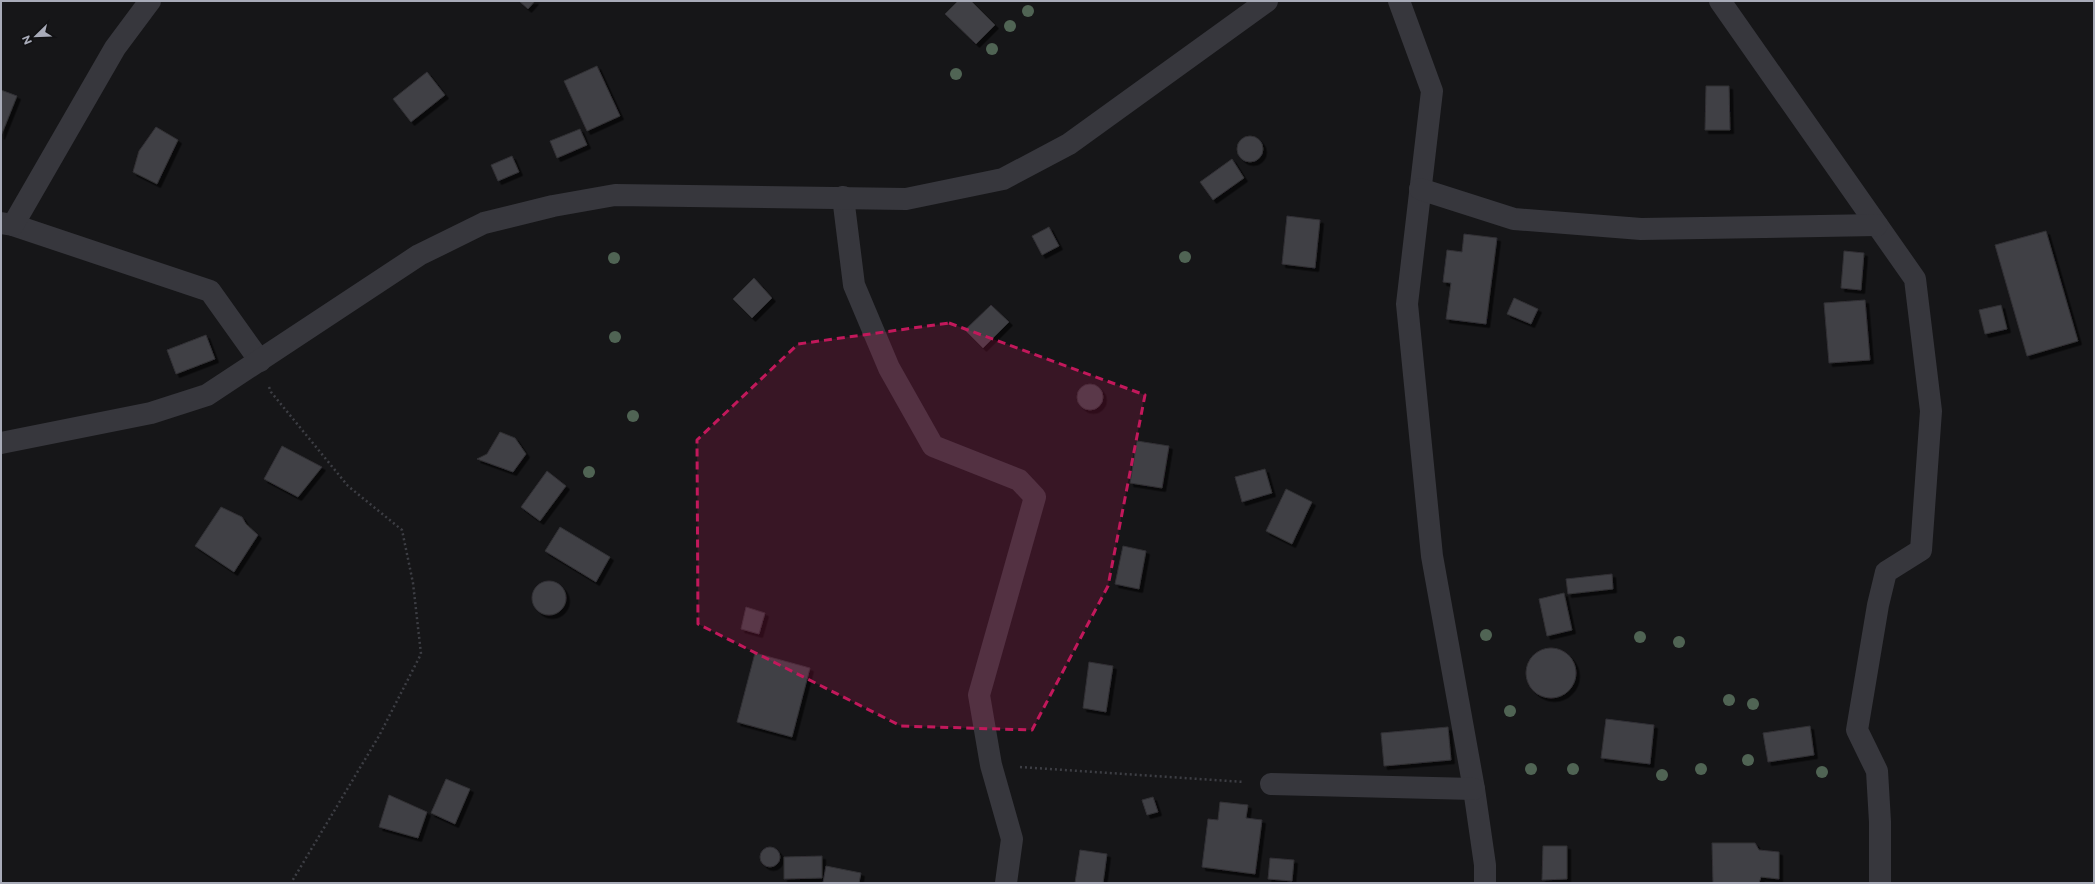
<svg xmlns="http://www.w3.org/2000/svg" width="2095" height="884" font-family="Montserrat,sans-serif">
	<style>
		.building { fill: #404045; stroke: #313034; filter: url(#shadow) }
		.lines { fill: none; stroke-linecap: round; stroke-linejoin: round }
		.path { stroke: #3d3e44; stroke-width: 2.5; stroke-dasharray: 2 3; stroke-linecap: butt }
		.minor { stroke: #37373d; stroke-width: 22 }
		.tree { fill: #506454 }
		.marked { fill: #c2185b; fill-opacity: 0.2; stroke: #c2185b; stroke-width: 3; stroke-dasharray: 8 5; stroke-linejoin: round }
	</style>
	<defs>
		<filter id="shadow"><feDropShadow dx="3.5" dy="3.5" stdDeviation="0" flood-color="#0009"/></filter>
	</defs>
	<rect width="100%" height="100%" fill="#161618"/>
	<g class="building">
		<polygon points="519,1 535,1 528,9"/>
		<polygon points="958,1 971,1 995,25 976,44 945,14"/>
		<polygon points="597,66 620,116 587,131 564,81"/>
		<polygon points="427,72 445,95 411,122 393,99"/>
		<polygon points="1706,86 1729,86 1730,130 1705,130"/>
		<polygon points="1,90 17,96 1,136"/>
		<polygon points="156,127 178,140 157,184 133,172 139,151"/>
		<polygon points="580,129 587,145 557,158 550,141"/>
		<circle cx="1250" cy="149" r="13"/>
		<polygon points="512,156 519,172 498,181 491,165"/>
		<polygon points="1232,159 1244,178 1213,200 1200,182"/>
		<polygon points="1287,216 1320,220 1315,268 1282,264"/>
		<polygon points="1049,227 1059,246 1042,255 1032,236"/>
		<polygon points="2046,231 2078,341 2027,356 1995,245"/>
		<polygon points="1464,234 1497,238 1486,324 1446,319 1451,283 1443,282 1447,250 1462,252"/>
		<polygon points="1844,251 1864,253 1861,290 1841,288"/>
		<polygon points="754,278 772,298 752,318 733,299"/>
		<polygon points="1514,298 1538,309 1531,324 1507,314"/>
		<polygon points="1865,300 1870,360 1829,363 1824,303"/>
		<polygon points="991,305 1009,322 983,348 965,330"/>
		<polygon points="2001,305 2007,329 1985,334 1979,310"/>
		<polygon points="206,335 215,359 176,374 167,350"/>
		<circle cx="1090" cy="397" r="13"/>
		<polygon points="500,432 515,438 526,454 513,472 477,459 487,454"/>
		<polygon points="1137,441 1169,446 1162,488 1130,483"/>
		<polygon points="282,446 322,467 298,497 264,479"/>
		<polygon points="1265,469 1272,493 1242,502 1235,477"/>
		<polygon points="547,471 566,486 540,521 521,507"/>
		<polygon points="1286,489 1312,502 1292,544 1266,531"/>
		<polygon points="221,507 242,517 246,524 258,535 234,572 195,546"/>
		<polygon points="560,527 610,557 596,582 545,551"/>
		<polygon points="1123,546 1146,551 1139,589 1115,584"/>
		<polygon points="1612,574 1613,589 1568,594 1566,579"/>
		<circle cx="549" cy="598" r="17"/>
		<polygon points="1564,593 1572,630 1547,636 1539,599"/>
		<polygon points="746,607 765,613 759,634 741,629"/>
		<circle cx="1551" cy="673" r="25"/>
		<polygon points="755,653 810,668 792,737 737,722"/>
		<polygon points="1089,662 1113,666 1106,712 1083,708"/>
		<polygon points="1606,719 1654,725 1650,764 1601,758"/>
		<polygon points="1810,726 1814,755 1768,762 1763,733"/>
		<polygon points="1448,727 1451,760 1384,766 1381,733"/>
		<polygon points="446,779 470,789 455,824 431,813"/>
		<polygon points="389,795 427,812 418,838 379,827"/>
		<polygon points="1153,797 1158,812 1147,815 1142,800"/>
		<polygon points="1220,802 1248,805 1246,818 1262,820 1255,874 1202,867 1208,819 1218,820"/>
		<polygon points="1712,843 1755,843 1759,850 1779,852 1779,879 1761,877 1759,883 1713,883"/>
		<polygon points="1543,846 1567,846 1567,879 1542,880"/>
		<circle cx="770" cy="857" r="10"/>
		<polygon points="1080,850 1107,854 1103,883 1075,883"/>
		<polygon points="822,856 822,878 784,879 784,857"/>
		<polygon points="1270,858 1294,860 1292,881 1268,879"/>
		<polygon points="826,866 861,873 859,883 823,883"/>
	</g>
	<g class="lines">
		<g class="path">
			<polyline points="269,387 271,392 348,486 402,530 413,583 421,654 379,736 291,883"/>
			<polyline points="1020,767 1244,782"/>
		</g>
		<g class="minor">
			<polyline points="1399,1 1432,91 1407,304 1432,556 1474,789 1485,865 1485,883"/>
			<polyline points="1720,1 1915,279 1931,411 1921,550 1886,572 1878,605 1857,730 1877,771 1880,822 1880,883"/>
			<polyline points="1420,189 1514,219 1641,229 1877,225"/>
			<polyline points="843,197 854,285 889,368 933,446 1019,480 1035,497 979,695 991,765 1012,839 1006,883"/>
			<polyline points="1,223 13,225 210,291 260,361"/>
			<polyline points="13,225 115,48 150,1"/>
			<polyline points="1,443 151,413 207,395 419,255 484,223 553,206 615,195 906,199 1003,179 1069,144 1267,1"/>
			<polyline points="1271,784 1474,789"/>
		</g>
	</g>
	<g class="tree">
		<circle cx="1028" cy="11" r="6"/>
		<circle cx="1010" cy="26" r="6"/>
		<circle cx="992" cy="49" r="6"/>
		<circle cx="956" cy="74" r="6"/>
		<circle cx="1185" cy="257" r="6"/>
		<circle cx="614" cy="258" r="6"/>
		<circle cx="615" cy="337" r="6"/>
		<circle cx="633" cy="416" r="6"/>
		<circle cx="589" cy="472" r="6"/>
		<circle cx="1486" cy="635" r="6"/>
		<circle cx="1640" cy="637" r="6"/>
		<circle cx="1679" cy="642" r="6"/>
		<circle cx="1729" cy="700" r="6"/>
		<circle cx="1753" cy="704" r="6"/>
		<circle cx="1510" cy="711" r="6"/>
		<circle cx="1748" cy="760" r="6"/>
		<circle cx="1531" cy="769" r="6"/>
		<circle cx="1573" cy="769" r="6"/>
		<circle cx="1701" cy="769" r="6"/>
		<circle cx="1822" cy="772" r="6"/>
		<circle cx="1662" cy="775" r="6"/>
	</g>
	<path class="marked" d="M 949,323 L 1145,395 L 1108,586 L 1032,730 L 901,726 L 698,624 L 697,440 L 798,344 Z"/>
	<rect width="2095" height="884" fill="none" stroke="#a8abb8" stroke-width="4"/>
	<g transform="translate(36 36) rotate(247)" stroke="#111113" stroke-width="3" paint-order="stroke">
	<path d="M0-3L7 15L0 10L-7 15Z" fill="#a8abb8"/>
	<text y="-6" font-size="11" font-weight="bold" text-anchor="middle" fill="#a8abb8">N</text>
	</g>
</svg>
